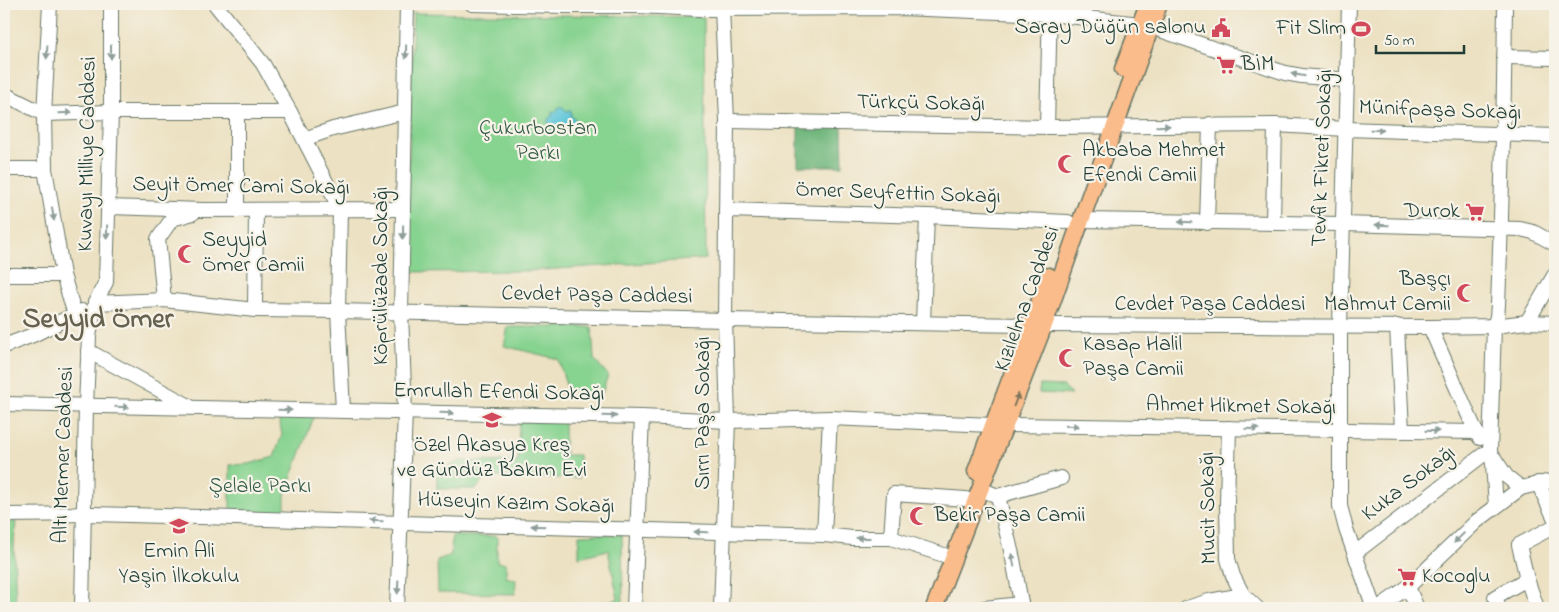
<svg xmlns="http://www.w3.org/2000/svg" width="1559" height="612" font-family="'Indie Flower',sans-serif">
	<style>
		.green { fill: #87d390; stroke: #538862 }
		.forest { fill: #6db57a; stroke: #467957 }
		.water { fill: #5dc6d9; stroke: #3e8286 }
		.lines { fill: none; stroke-linecap: round; stroke-linejoin: round }
		.minor-casing { stroke: #677666; stroke-width: 16 }
		.major-casing { stroke: #677666; stroke-width: 19 }
		.minor { stroke: #fff; stroke-width: 14 }
		.major { stroke: #f9bc8a; stroke-width: 16 }
		.oneway { fill: #8f9e9a }
		.oneway2 { fill: #81765b }
		.labels { text-anchor: middle; dominant-baseline: central; stroke-width: 4.5; stroke-linejoin: round; paint-order: stroke }
		.poi-label { font-size: 22px; fill: #1f3d34; stroke: #f7f3e8; text-anchor: start }
		.street-label { font-size: 22px; fill: #1f3d34; stroke: #f7f3e8 }
		.park-label { font-size: 22px; fill: #345b46; stroke: #f7f3e8 }
		.district-label { font-size: 28px; font-weight: bold; fill: #666250; stroke: #f7f3e8 }
	</style>
	<rect width="100%" height="100%" fill="#f7f3e8"/>
	<filter id="ink" filterUnits="userSpaceOnUse"><feTurbulence type="fractalNoise" baseFrequency=".02" numOctaves="2"/><feDisplacementMap in="SourceGraphic" scale="10" xChannelSelector="R" yChannelSelector="G"/><feConvolveMatrix kernelMatrix="1 2 1 2 8 2 1 2 1" color-interpolation-filters="sRGB"/></filter>
	<filter id="wash" filterUnits="userSpaceOnUse"><feTurbulence type="fractalNoise" baseFrequency=".0096" numOctaves="4" result="noise"/><feDisplacementMap in="SourceGraphic" scale="20" xChannelSelector="R" yChannelSelector="G"/><feGaussianBlur stdDeviation="1.12" result="paint"/><feColorMatrix in="noise" values="0 0 0 0 0 0 0 0 0 0 0 0 0 0 0 0 0 1.4 0 .05"/><feComposite in="paint" operator="in"/></filter>
	<g filter="url(#wash)">
		<rect width="100%" height="100%" fill="#ece1c2"/>
		<g class="green">
			<polygon points="413,13 704,17 706,259 528,271 406,272"/>
			<polygon points="508,327 592,327 594,359 608,375 602,393 568,391 558,359 504,346"/>
			<polygon points="1040,385 1064,386 1072,395 1039,393"/>
			<polygon points="278,413 315,414 285,495 285,515 230,511 230,465 249,464 274,457 282,435"/>
			<polygon points="519,420 564,422 565,455 579,455 579,478 486,477 476,489 437,489 437,471 460,461 518,462"/>
			<polygon points="4,522 16,522 14,544 16,608 4,608"/>
			<polygon points="600,534 622,535 623,608 581,608 618,599 608,550 579,557 579,535"/>
			<polygon points="452,536 497,536 497,562 506,563 506,577 516,580 515,594 438,593 437,560 451,555"/>
		</g>
		<polygon class="forest" points="798,126 842,126 843,166 798,166"/>
		<polygon class="water" points="559,107 563,107 566,111 571,111 571,116 576,120 576,122 572,126 571,131 566,130 562,136 560,136 557,131 552,132 552,126 548,123 548,119 552,116 552,111 556,112"/>
	</g>
	<g filter="url(#ink)">
		<g class="lines">
			<g class="minor-casing">
				<g id="minor">
					<polyline points="50,4 44,114 45,169 63,275 75,315"/>
					<polyline points="215,4 263,64 290,112 340,209 338,311 343,411"/>
					<polyline points="472,4 566,6 638,6 699,9 901,8 1050,14 1140,24"/>
					<polyline points="1349,4 1340,326 1340,506 1346,529 1374,608"/>
					<polyline points="1151,27 1285,73 1302,76 1347,80"/>
					<polyline points="1504,57 1555,58"/>
					<polyline points="4,94 44,114 111,112 290,112"/>
					<polyline points="727,121 1047,127 1275,125 1346,129 1555,136"/>
					<polyline points="1047,127 1050,4"/>
					<polyline points="304,139 333,129 405,112"/>
					<polyline points="4,169 45,169"/>
					<polyline points="108,207 203,210 403,209"/>
					<polyline points="237,210 237,112"/>
					<polyline points="726,210 927,216 1068,222"/>
					<polyline points="1081,220 1342,224 1520,229 1533,232 1555,244"/>
					<polyline points="1207,223 1210,124"/>
					<polyline points="1273,223 1275,125"/>
					<polyline points="4,275 63,275"/>
					<polyline points="164,300 158,239 172,219 193,213"/>
					<polyline points="95,303 164,300 255,310 338,311 725,320 1031,325"/>
					<polyline points="255,310 256,210"/>
					<polyline points="1527,322 1555,274"/>
					<polyline points="923,323 927,216"/>
					<polyline points="1044,325 1430,327 1494,326 1527,322 1555,323"/>
					<polyline points="1397,326 1402,431"/>
					<polyline points="1430,327 1476,432 1480,438"/>
					<polyline points="4,346 33,335 82,311"/>
					<polyline points="88,351 189,406"/>
					<polyline points="4,404 642,417 728,421 830,418 992,425"/>
					<polyline points="1006,425 1476,432"/>
					<polyline points="1229,428 1227,503 1228,559 1233,576 1243,595 1257,608"/>
					<polyline points="1494,458 1506,476 1521,488"/>
					<polyline points="1538,483 1555,519"/>
					<polyline points="980,489 998,496 1013,559 1022,608"/>
					<polyline points="998,496 1061,478"/>
					<path d="M 1496,506 L 1493,464 L 1490,451 L 1494,326 L 1497,317 L 1498,305 C 1502,205 1504,104 1505,4"/>
					<polyline points="4,515 94,514 824,535 852,538 891,538 944,555"/>
					<polyline points="824,535 830,418"/>
					<polyline points="891,538 894,494 966,499"/>
					<polyline points="1355,553 1484,454 1490,451"/>
					<polyline points="1408,587 1417,608"/>
					<polyline points="82,608 86,406 89,336 95,303 106,282 111,112 111,4"/>
					<polyline points="397,608 405,413 401,313 407,4"/>
					<polyline points="634,608 642,417"/>
					<polyline points="721,608 728,421 725,320 727,121 722,8"/>
					<polyline points="984,608 1021,604"/>
					<polyline points="1187,608 1209,601 1243,595"/>
					<polyline points="1378,608 1408,587 1477,521 1521,488 1555,480"/>
					<polyline points="1499,608 1495,597 1527,579"/>
					<polyline points="1537,608 1527,579 1519,545 1555,526"/>
				</g>
			</g>
			<g class="major-casing">
				<g id="major">
					<polyline points="1123,69 1148,4"/>
					<polyline points="976,471 1049,276"/>
					<polyline points="934,608 1044,325 1080,223 1159,4"/>
				</g>
			</g>
			<use href="#minor" class="minor"/>
			<use href="#major" class="major"/>
		</g>
		<defs><path id="oneway-solid" d="M-6-.8H1V-3.2L6.5 0L1 3.2V.8H-6Z" transform="scale(1.25)"/></defs>
		<g class="oneway">
			<use href="#oneway-solid" transform="translate(47 52) rotate(93)"/>
			<use href="#oneway-solid" transform="translate(111 52) rotate(90)"/>
			<use href="#oneway-solid" transform="translate(406 52) rotate(91)"/>
			<use href="#oneway-solid" transform="translate(1298 75) rotate(-170)"/>
			<use href="#oneway-solid" transform="translate(65 113) rotate(-2)"/>
			<use href="#oneway-solid" transform="translate(1163 126) rotate(-2)"/>
			<use href="#oneway-solid" transform="translate(1377 130) rotate(2)"/>
			<use href="#oneway-solid" transform="translate(53 214) rotate(81)"/>
			<use href="#oneway-solid" transform="translate(1185 222) rotate(-179)"/>
			<use href="#oneway-solid" transform="translate(1382 225) rotate(-178)"/>
			<use href="#oneway-solid" transform="translate(107 232) rotate(91)"/>
			<use href="#oneway-solid" transform="translate(403 232) rotate(91)"/>
			<use href="#oneway-solid" transform="translate(122 407) rotate(1)"/>
			<use href="#oneway-solid" transform="translate(285 410) rotate(1)"/>
			<use href="#oneway-solid" transform="translate(447 413) rotate(1)"/>
			<use href="#oneway-solid" transform="translate(610 416) rotate(1)"/>
			<use href="#oneway-solid" transform="translate(1072 426) rotate(1)"/>
			<use href="#oneway-solid" transform="translate(1252 429) rotate(1)"/>
			<use href="#oneway-solid" transform="translate(1432 431) rotate(1)"/>
			<use href="#oneway-solid" transform="translate(376 521) rotate(-178)"/>
			<use href="#oneway-solid" transform="translate(538 526) rotate(-178)"/>
			<use href="#oneway-solid" transform="translate(701 532) rotate(-178)"/>
			<use href="#oneway-solid" transform="translate(863 538) rotate(-180)"/>
			<use href="#oneway-solid" transform="translate(1459 538) rotate(136)"/>
			<use href="#oneway-solid" transform="translate(1013 560) rotate(-101)"/>
			<use href="#oneway-solid" transform="translate(398 587) rotate(93)"/>
		</g>
		<use class="oneway2" href="#oneway-solid" transform="translate(1016 400) rotate(-69)"/>
	</g>
	<defs>
		<g id="civic-bare" transform="scale(1.5)"><path d="M-.6-6.5H3V-4.5H.6V-3L4-1V1h2V6H-6V1h2V-1L-.6-3ZM-1.2 2.5V6h2.4V2.5Z" fill="#d1495b" stroke="#f7f3e8" stroke-width="2.5" paint-order="stroke"/></g>
		<g id="stadium-bare" transform="scale(1.5)"><path d="M0-5a6.5 5 0 1 0 0 10a6.5 5 0 1 0 0-10ZM-3.5-1.8h7v3.6h-7Z" fill="#d1495b" stroke="#f7f3e8" stroke-width="2.5" paint-order="stroke"/></g>
		<g id="supermarket-bare" transform="scale(1.5)"><path d="M-6-5.5h2.5l.6 2H6L4.5 2H-2.5L-4.4-4H-6ZM-1.5 3.2a1.3 1.3 0 1 0 .1 0ZM3 3.2a1.3 1.3 0 1 0 .1 0Z" fill="#d1495b" stroke="#f7f3e8" stroke-width="2.5" paint-order="stroke"/></g>
		<g id="mosque-bare" transform="scale(1.5)"><path d="M3.5-4.9A6 6 0 1 0 3.5 4.9A5 5 0 1 1 3.5-4.9Z" fill="#d1495b" stroke="#f7f3e8" stroke-width="2.5" paint-order="stroke"/></g>
		<g id="school-bare" transform="scale(1.5)"><path d="M0-5L7-2L0 1L-7-2ZM-4 1L0 2.5L4 1V4Q0 6-4 4Z" fill="#d1495b" stroke="#f7f3e8" stroke-width="2.5" paint-order="stroke"/></g>
	</defs>
	<g fill-rule="evenodd">
		<use href="#civic-bare" x="1221" y="28"/>
		<use href="#stadium-bare" x="1361" y="29"/>
		<use href="#supermarket-bare" x="1226" y="65"/>
		<use href="#mosque-bare" x="1067" y="164"/>
		<use href="#supermarket-bare" x="1475" y="212"/>
		<use href="#mosque-bare" x="187" y="254"/>
		<use href="#mosque-bare" x="1466" y="293"/>
		<use href="#mosque-bare" x="1068" y="358"/>
		<use href="#school-bare" x="492" y="420"/>
		<use href="#mosque-bare" x="919" y="516"/>
		<use href="#school-bare" x="179" y="526"/>
		<use href="#supermarket-bare" x="1407" y="577"/>
	</g>
	<g class="labels">
		<g class="poi-label">
			<text x="1206" y="28" text-anchor="end">Saray Düğün salonu</text>
			<text x="1346" y="29" text-anchor="end">Fit Slim</text>
			<text x="1241" y="65">BİM</text>
			<text x="1082" y="151">Akbaba Mehmet<tspan x="1082" dy="25">Efendi Camii</tspan></text>
			<text x="1460" y="212" text-anchor="end">Durok</text>
			<text x="202" y="241">Seyyid<tspan x="202" dy="25">Ömer Camii</tspan></text>
			<text x="1451" y="280" text-anchor="end">Başçı<tspan x="1451" dy="25">Mahmut Camii</tspan></text>
			<text x="1083" y="345">Kasap Halil<tspan x="1083" dy="25">Paşa Camii</tspan></text>
			<text x="492" y="446" text-anchor="middle">Özel Akasya Kreş<tspan x="492" dy="25">ve Gündüz Bakım Evi</tspan></text>
			<text x="934" y="516">Bekir Paşa Camii</text>
			<text x="179" y="552" text-anchor="middle">Emin Ali<tspan x="179" dy="25">Yaşin İlkokulu</tspan></text>
			<text x="1422" y="577">Kocoglu</text>
		</g>
		<g class="street-label">
			<text transform="translate(921 104) rotate(1)">Türkçü Sokağı</text>
			<text transform="translate(1440 111) rotate(2)">Münifpaşa Sokağı</text>
			<text transform="translate(88 154) rotate(-89)">Kuvayı Milliye Caddesi</text>
			<text transform="translate(1323 158) rotate(-88)">Tevfik Fikret Sokağı</text>
			<text transform="translate(241 187) rotate(1)">Seyit Ömer Cami Sokağı</text>
			<text transform="translate(898 194) rotate(2)">Ömer Seyfettin Sokağı</text>
			<text transform="translate(382 276) rotate(-90)">Köprülüzade Sokağı</text>
			<text transform="translate(597 296) rotate(1)">Cevdet Paşa Caddesi</text>
			<text transform="translate(1028 299) rotate(-70)">Kızılelma Caddesi</text>
			<text x="1210" y="305">Cevdet Paşa Caddesi</text>
			<text transform="translate(499 393) rotate(1)">Emrullah Efendi Sokağı</text>
			<text transform="translate(1241 407) rotate(1)">Ahmet Hikmet Sokağı</text>
			<text transform="translate(704 413) rotate(-90)">Sırrı Paşa Sokağı</text>
			<text transform="translate(64 455) rotate(-88)">Altı Mermer Caddesi</text>
			<text transform="translate(1409 484) rotate(-37)">Kuka Sokağı</text>
			<text transform="translate(516 504) rotate(2)">Hüseyin Kazım Sokağı</text>
			<text transform="translate(1209 508) rotate(-91)">Mucit Sokağı</text>
		</g>
		<g class="park-label">
			<text x="538" y="129">Çukurbostan<tspan x="538" dy="25">Parkı</tspan></text>
			<text x="260" y="487">Şelale Parkı</text>
		</g>
		<g class="district-label">
			<text x="98" y="320">Seyyid Ömer</text>
		</g>
	</g>
	<rect width="1559" height="612" fill="none" stroke="#f7f3e8" stroke-width="20"/>
	<path d="M1376 45v8h88v-8" fill="none" stroke="#1f3d34" stroke-width="2.5"/>
	<text x="1384" y="45" font-size="15" fill="#1f3d34" stroke="#f7f3e8" stroke-width="4" paint-order="stroke">50 m</text>
</svg>
